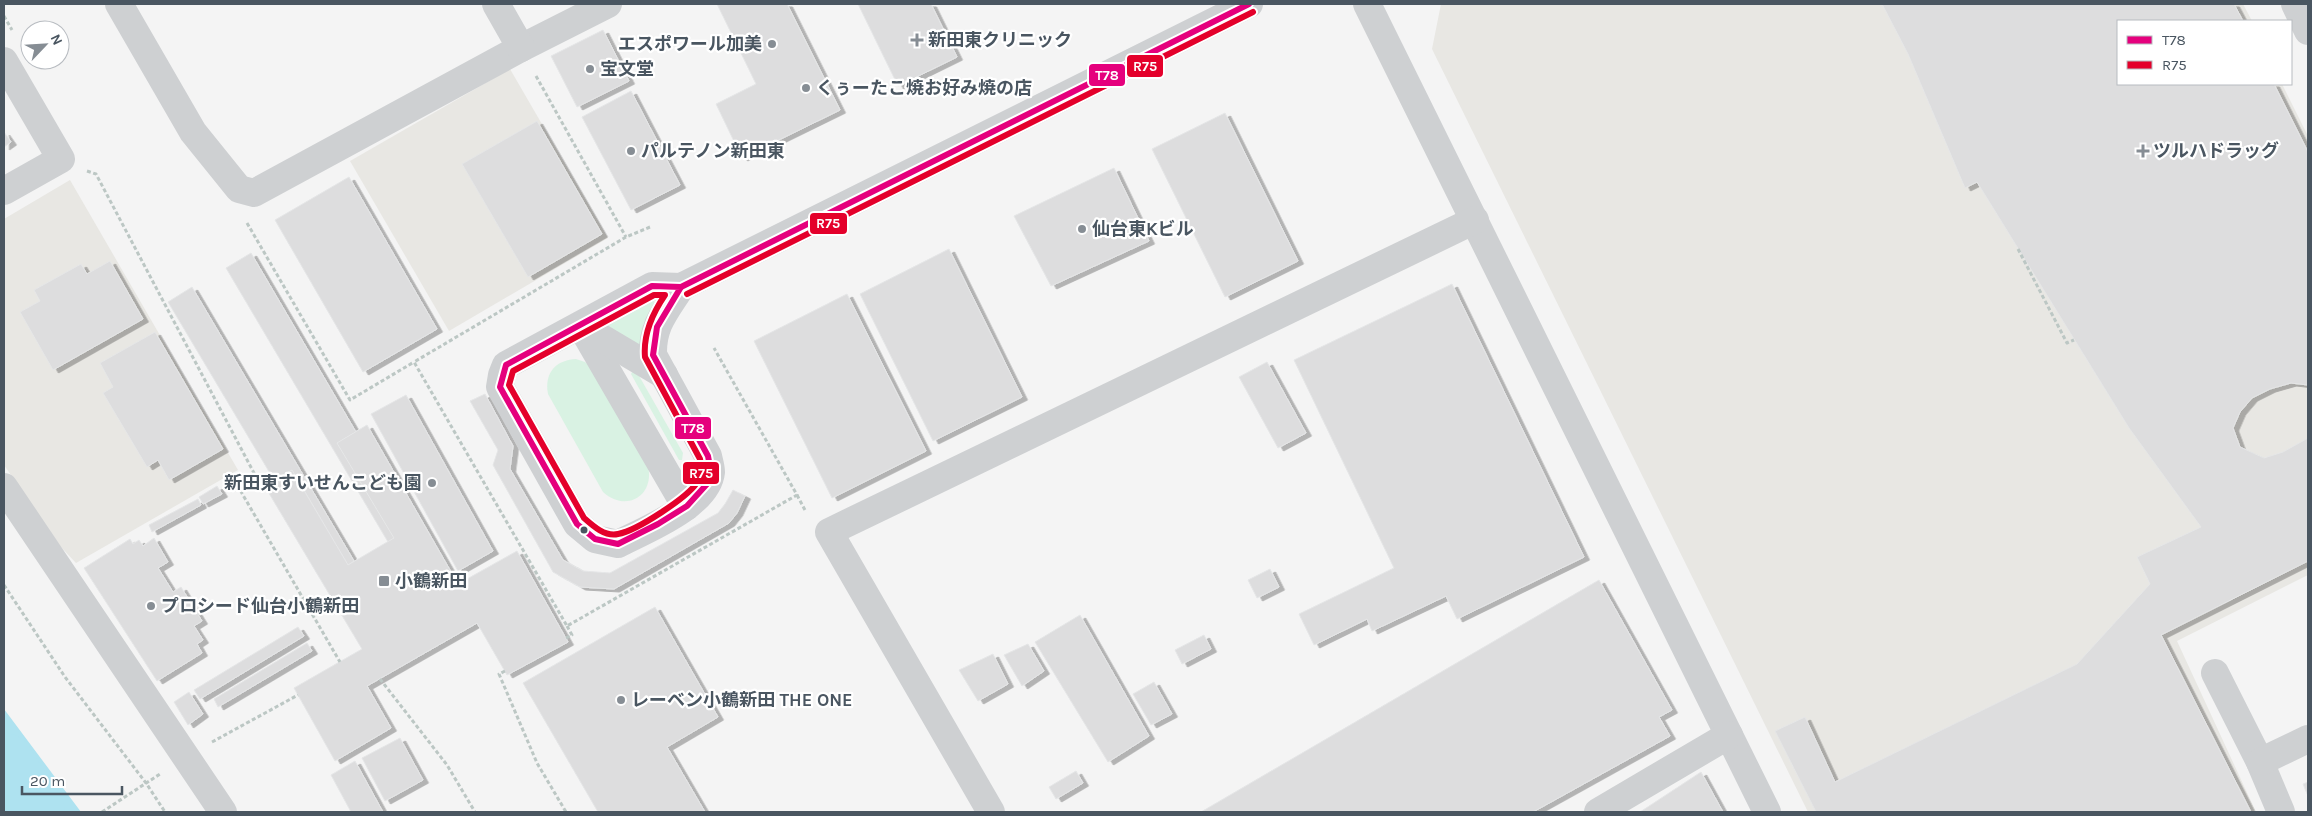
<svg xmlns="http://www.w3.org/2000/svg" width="2312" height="816" font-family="Karla,'Noto Sans JP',sans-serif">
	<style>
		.commercial { fill: #e8e7e3 }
		.green { fill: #d9f2e3 }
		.water { fill: #aee2f0 }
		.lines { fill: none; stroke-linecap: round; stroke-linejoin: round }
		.river { stroke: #aee2f0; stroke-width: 60 }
		.building { fill: #ddddde; stroke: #e5e6e7; filter: url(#shadow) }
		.path { stroke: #bcc7c4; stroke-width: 3; stroke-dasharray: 4 2.5; stroke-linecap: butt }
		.minor { stroke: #ced0d2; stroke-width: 28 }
		.bus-1-casing { stroke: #fff; stroke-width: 10 }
		.bus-2-casing { stroke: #fff; stroke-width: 10 }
		.bus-1 { stroke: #e5007d; stroke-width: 6 }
		.bus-2 { stroke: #e4002b; stroke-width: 6 }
		.poi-dot { fill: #868d94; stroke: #fff; stroke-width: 2 }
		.bus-dot { fill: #4a5661; stroke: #fff; stroke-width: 2 }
		.labels { text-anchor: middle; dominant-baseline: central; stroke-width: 4.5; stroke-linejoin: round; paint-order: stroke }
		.poi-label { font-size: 18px; font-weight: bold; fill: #4a5661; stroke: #fff; text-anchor: start }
		.line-badge { stroke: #fff; stroke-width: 2 }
		.badge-label { font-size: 14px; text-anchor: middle; font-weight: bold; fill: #fff }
	</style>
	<defs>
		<filter id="shadow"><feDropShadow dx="5.5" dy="3" stdDeviation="0" flood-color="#0004"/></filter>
	</defs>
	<rect width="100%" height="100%" fill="#f4f4f4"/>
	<g class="commercial">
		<polygon points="1441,4 2243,4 2252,21 2118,21 2118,84 2282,84 2308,136 2308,575 2177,641 2256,812 1808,812 1432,49"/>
		<polygon points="510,69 608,238 449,331 350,161"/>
		<polygon points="70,180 238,470 76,563 61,547 4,465 4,219"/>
	</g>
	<g class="green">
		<polygon points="653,300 655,303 643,325 641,348 607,327 608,323"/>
		<path d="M 576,359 L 585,362 L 592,368 L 648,466 C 655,496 626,513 603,492 L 548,394 C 544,374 555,360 576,359 Z"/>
		<polygon points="632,372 638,374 683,453 682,460 679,460 631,374"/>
	</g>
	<polygon class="water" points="4,709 81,812 30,812 20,762 4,740"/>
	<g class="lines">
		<polyline class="river" points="4,763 35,812"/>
	</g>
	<g class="building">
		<polygon points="717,4 787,4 840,110 742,158 716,104 756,84"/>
		<polygon points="858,4 931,4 957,57 898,86"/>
		<polygon points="1882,4 2234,4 2243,21 2118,21 2118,84 2274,84 2308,152 2308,385 2291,383 2270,389 2252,398 2240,412 2233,428 2240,447 2264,458 2283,452 2308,438 2308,561 2161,635 2251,812 1816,812 1775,731 1805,717 1835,782 2077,664 2150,584 2137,557 2201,527 2129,428 1977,182 1965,188 1908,54"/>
		<polygon points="603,30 629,81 577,107 551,56"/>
		<polygon points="631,91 680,185 631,210 582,117"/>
		<polygon points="1225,113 1298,261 1225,297 1152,149"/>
		<polygon points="537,121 602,234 528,277 462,164"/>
		<polygon points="4,132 11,142 4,147"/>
		<polygon points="1114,168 1149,241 1051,286 1014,216"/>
		<polygon points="349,177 437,329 363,372 275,220"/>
		<polygon points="949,249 1022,397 933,441 860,294"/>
		<polygon points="251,253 356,432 337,443 394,538 388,542 226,268"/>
		<polygon points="110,261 143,319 53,370 20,312 40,301 34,290 81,264 87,274"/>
		<polygon points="1452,284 1584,557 1457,619 1446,596 1372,631 1367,619 1314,645 1299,614 1394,568 1294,360"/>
		<polygon points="192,287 354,561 348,565 292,470 274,480 168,302"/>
		<polygon points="847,294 926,451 832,498 754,341"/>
		<polygon points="155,332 223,449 169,480 158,460 147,467 103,393 113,387 100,363"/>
		<polygon points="1267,362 1306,433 1278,448 1239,377"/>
		<polygon points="485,394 513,446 510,469 563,560 583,571 610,573 718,513 725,504 733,490 745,496 737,513 729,523 614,589 580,587 553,572 493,465 498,450 470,401"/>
		<polygon points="406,395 493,551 458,571 371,414"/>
		<polygon points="367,425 458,584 517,551 568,642 507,675 477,623 367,686 391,728 335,761 294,688 362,649 264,485 292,470 348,565 394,538 337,443"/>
		<polygon points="217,486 222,494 203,504 199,497"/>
		<polygon points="198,499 201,505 152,532 149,525"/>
		<polygon points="154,538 168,562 158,568 173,592 181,587 202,621 194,626 203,640 197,644 202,653 157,681 84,568 130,539 133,544 139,540 143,546"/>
		<polygon points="1270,569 1279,587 1257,598 1248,580"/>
		<polygon points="1599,580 1672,710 1659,717 1670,736 1533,812 1201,812"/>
		<polygon points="655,607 718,717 667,747 705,812 598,812 523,683"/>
		<polygon points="1080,615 1149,736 1108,762 1035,642"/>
		<polygon points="298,627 304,636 200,699 194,690"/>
		<polygon points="1204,635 1211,649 1182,664 1175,650"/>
		<polygon points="307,643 312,651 218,707 214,699"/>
		<polygon points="1028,644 1044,671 1022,686 1004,655"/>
		<polygon points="993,654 1008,684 978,701 959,670"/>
		<polygon points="1154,682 1172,714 1151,725 1133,694"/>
		<polygon points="189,692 203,714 188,725 174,702"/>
		<polygon points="400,738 423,780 385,801 362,758"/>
		<polygon points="355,761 383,812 351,812 331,775"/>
		<polygon points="1076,771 1083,783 1056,799 1049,787"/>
		<polygon points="1701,772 1723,812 1640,812"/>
		<polygon points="2308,782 2308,796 2303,784"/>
	</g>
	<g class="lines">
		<g class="path">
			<polyline points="4,16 12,30"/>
			<polyline points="536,76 626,237"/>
			<polyline points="87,171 96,174 254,473 236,483 340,662"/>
			<polyline points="247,223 350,400 414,362"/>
			<polyline points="650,227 626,237 414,362 567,626 797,495 714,348"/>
			<polyline points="2018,249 2067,343 2074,340"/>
			<polyline points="797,495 806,512"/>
			<polyline points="4,585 65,677 146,783 165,812"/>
			<polyline points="566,638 572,635 567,626"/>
			<polyline points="505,671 499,674 537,763 566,812"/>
			<polyline points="380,679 447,765 475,812"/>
			<polyline points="212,742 298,695"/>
			<polyline points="102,812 160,774"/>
		</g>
		<g class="minor">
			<polyline points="119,4 193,132 239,189 254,193 521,48 608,4"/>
			<polyline points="496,4 521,48"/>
			<polyline points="1367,4 1767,812"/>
			<polyline points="2295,4 2308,31"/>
			<polyline points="4,61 61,159 4,191"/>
			<path d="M 681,287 C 666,311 652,325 653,355 L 708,456 C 709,461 711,467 711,472 C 707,506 645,530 618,544 L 595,539 L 577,524 L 500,387 L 502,375 L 506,365 L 652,286 L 681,287 L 1249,4"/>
			<polyline points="581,326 686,507"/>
			<polyline points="583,327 664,375"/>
			<polyline points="4,487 223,812"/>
			<polyline points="2215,673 2260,762 2281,812"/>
			<polyline points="2260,762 2308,739"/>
			<polyline points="991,812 829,532 1475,220"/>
			<polyline points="1598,812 1729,735"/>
		</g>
		<g class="bus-1-casing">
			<g id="bus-1">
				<polygon points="652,286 681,287 657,327 653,355 708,456 711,472 707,484 687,506 658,524 618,544 595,539 577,524 500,387 506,365"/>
				<polyline points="681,287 1249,4"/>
			</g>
		</g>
		<g class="bus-2-casing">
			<g id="bus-2">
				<polyline points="687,294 1253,12"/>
				<path d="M 654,295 L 665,295 C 652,314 643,334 645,357 L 700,459 C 702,467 703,474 698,481 C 689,497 636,531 618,534 C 605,537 593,526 584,518 L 509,385 L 513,371 Z"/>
			</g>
		</g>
		<use href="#bus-1" class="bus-1"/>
		<use href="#bus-2" class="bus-2"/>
	</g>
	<g class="poi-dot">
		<path d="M914.5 32.5h5v5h5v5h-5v5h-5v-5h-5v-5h5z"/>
		<circle cx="772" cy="44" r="5"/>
		<circle cx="590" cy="69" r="5"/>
		<circle cx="806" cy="88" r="5"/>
		<circle cx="631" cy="151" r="5"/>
		<path d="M2140.5 143.5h5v5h5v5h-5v5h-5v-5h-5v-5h5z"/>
		<circle cx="1082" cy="229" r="5"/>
		<circle cx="432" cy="483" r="5"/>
		<rect x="378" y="575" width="12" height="12" rx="2.5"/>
		<circle cx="151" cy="606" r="5"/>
		<circle cx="621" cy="700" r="5"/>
	</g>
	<circle class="bus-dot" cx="584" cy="530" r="4.5"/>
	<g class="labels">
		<g class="poi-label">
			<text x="928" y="40">新田東クリニック</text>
			<text x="762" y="44" text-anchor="end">エスポワール加美</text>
			<text x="600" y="69">宝文堂</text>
			<text x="816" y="88">くぅーたこ焼お好み焼の店</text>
			<text x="641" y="151">パルテノン新田東</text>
			<text x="2153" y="151">ツルハドラッグ</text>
			<text x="1092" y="229">仙台東Kビル</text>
			<text x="422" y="483" text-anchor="end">新田東すいせんこども園</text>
			<text x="395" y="581">小鶴新田</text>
			<text x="161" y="606">プロシード仙台小鶴新田</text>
			<text x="631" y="700">レーベン小鶴新田 THE ONE</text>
		</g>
	</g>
	<g class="line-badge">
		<rect x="1126" y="54" width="38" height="24" rx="5" fill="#e4002b"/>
		<rect x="1088" y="63" width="38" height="24" rx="5" fill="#e5007d"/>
		<rect x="809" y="212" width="39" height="23" rx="5" fill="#e4002b"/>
		<rect x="674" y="416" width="38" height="24" rx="5" fill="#e5007d"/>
		<rect x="682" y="461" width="38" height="24" rx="5" fill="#e4002b"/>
	</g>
	<g class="badge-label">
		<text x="1145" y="71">R75</text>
		<text x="1107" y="80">T78</text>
		<text x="828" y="228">R75</text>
		<text x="693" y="433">T78</text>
		<text x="701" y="478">R75</text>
	</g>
	<rect width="2312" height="816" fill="none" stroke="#4a5661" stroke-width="10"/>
	<rect x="2117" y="20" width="175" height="65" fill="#ffffff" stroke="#b7bbc0"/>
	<rect x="2127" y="36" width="25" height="8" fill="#e5007d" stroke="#b7bbc0"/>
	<text x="2162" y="45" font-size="15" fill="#4a5661">T78</text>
	<rect x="2127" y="61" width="25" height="8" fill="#e4002b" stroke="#b7bbc0"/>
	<text x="2162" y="70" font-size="15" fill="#4a5661">R75</text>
	<g transform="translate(45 45) rotate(65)"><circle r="24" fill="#ffffff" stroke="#b7bbc0"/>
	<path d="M0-4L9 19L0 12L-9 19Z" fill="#868d94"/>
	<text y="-8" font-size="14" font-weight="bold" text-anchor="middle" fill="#4a5661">N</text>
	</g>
	<path d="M22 786v8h100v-8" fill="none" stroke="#4a5661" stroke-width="2.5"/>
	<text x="30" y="786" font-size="15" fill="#4a5661" stroke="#ffffff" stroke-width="4" paint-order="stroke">20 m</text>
</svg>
